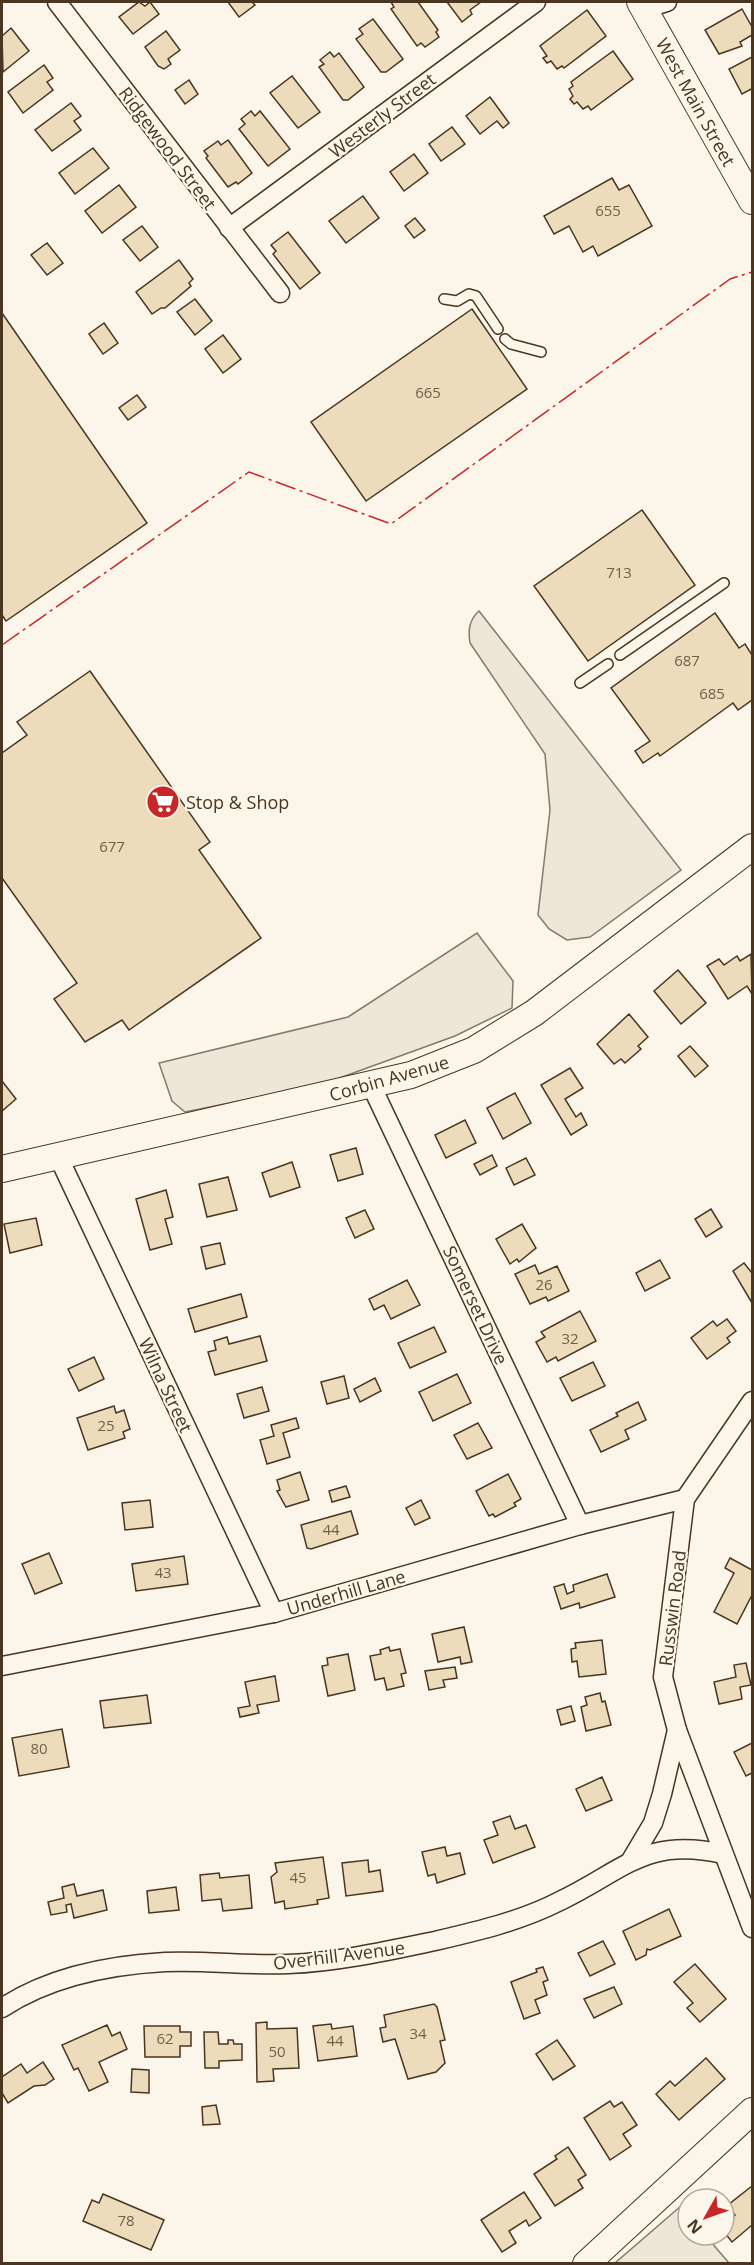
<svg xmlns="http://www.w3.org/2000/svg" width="754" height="2265" font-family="'Open Sans',sans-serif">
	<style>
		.green { fill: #ede6d9; stroke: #887966; stroke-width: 1.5 }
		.building { fill: #ecdcbc; stroke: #4a3520; stroke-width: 1.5 }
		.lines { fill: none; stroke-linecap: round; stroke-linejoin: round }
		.lane-casing { stroke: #4a3520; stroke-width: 12 }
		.street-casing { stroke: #4a3520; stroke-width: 21 }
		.secondary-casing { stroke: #4a3520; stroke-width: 28 }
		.lane { stroke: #fbf6e9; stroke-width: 9 }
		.street { stroke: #fbf6e9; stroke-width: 18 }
		.secondary { stroke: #fbf6e9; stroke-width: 26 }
		.power { stroke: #c62828; stroke-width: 1.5; stroke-dasharray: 21 4.5 3 4.5; stroke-linecap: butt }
		.labels { text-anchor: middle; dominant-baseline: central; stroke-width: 4.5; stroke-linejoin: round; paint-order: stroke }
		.number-label { font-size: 15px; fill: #725f47 }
		.street-label { font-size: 18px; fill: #4a3520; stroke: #fbf6e9 }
		.poi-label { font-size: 18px; fill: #4a3520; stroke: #fbf6e9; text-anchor: start }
	</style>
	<rect width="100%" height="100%" fill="#fbf6e9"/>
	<g class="green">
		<path d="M 479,611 L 681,870 L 590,937 L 567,940 L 549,929 L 538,915 L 550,810 L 545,754 L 470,643 C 468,630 469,620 479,611 Z"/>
		<polygon points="477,933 513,981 512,1008 455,1036 323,1084 185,1112 172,1101 159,1063 348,1017"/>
		<polygon points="681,2206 688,2214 688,2235 705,2235 729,2263 615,2263"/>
	</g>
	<g class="building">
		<polygon points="139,2 145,6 150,2 159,14 133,34 119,17"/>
		<polygon points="228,2 252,2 255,5 239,17"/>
		<polygon points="391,2 418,2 438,30 436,32 439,37 425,47 421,43 417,46 391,9 394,7"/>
		<polygon points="447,2 481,2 470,10 472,14 462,22"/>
		<polygon points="742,9 752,27 752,35 740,42 742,46 719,54 705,30"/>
		<polygon points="587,10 606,36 564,68 562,66 557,69 551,61 547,63 543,58 547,56 540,46"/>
		<polygon points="373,19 403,59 386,72 381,72 356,39 363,34 359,29"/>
		<polygon points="11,28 29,51 3,72 2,36"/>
		<polygon points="166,31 180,50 168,59 171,64 164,69 158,66 145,47"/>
		<polygon points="613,51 633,79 591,110 588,106 583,109 577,102 574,104 570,99 573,96 569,89 573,86 571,82"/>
		<polygon points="330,52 334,57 339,53 364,87 348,100 343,100 319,67 324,64 320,60"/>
		<polygon points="752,57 752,92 751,89 742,94 729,69"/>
		<polygon points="44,65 53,78 47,82 53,90 23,113 8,92"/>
		<polygon points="292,76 320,112 298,128 270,93"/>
		<polygon points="189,80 198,94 185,104 175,90"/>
		<polygon points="490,97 509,123 503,128 497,121 480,134 466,116"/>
		<polygon points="71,103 81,116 74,121 81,130 52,151 35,130"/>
		<polygon points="251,111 255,116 260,111 290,149 268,166 239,129 245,124 241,119"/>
		<polygon points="452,127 465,144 441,161 429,144"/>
		<polygon points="228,140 252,173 238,184 236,182 228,187 206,158 208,156 204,151 218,141 221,145"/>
		<polygon points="93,148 109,168 75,194 59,173"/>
		<polygon points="414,154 428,173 404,191 390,172"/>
		<polygon points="612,178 619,190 629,185 652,226 598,256 593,246 583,252 569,226 554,234 544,216"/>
		<polygon points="119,185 136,207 102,233 85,211"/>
		<polygon points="363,196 379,218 346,243 329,221"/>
		<polygon points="415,218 425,230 414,238 405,226"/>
		<polygon points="142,226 158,247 140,261 123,240"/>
		<polygon points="288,232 320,273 300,289 273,254 276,251 271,245"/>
		<polygon points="47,243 63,263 47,275 31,255"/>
		<polygon points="179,260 193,279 189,283 191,286 165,308 161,308 152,314 136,292"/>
		<polygon points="195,299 212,321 195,335 177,312"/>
		<polygon points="472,309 527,389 366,501 311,422"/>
		<polygon points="2,313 147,523 6,621 2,615"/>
		<polygon points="104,323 118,343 103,354 89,334"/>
		<polygon points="223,335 241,359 223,373 205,349"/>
		<polygon points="137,395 146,407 128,420 119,408"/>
		<polygon points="642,510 695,585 588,661 534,586"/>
		<polygon points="715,613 739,648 745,644 752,655 752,700 738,710 733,703 660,756 658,753 643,763 635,751 650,741 611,688"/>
		<polygon points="90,671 210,842 199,850 261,938 129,1030 122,1020 85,1042 54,999 77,983 2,878 2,753 27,735 17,722"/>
		<polygon points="751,954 752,994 747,986 728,999 707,966 719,959 724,965 737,956 740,961"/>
		<polygon points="678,970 706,1003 681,1024 654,991"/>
		<polygon points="629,1014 648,1037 638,1046 641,1049 625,1063 621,1059 614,1064 597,1044"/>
		<polygon points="690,1046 708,1066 695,1077 678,1056"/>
		<polygon points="570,1068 583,1088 565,1099 576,1117 581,1113 587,1125 571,1135 541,1085"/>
		<polygon points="2,1081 16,1099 2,1111"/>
		<polygon points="515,1093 531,1123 503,1139 487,1108"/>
		<polygon points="465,1120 476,1143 446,1158 435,1135"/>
		<polygon points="356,1148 363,1174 338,1181 330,1155"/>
		<polygon points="492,1155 497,1166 480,1175 474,1164"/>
		<polygon points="526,1158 535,1175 514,1185 506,1168"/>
		<polygon points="292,1162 300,1187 270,1197 262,1173"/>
		<polygon points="228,1177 237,1210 207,1217 199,1184"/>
		<polygon points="166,1190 173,1217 165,1219 172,1244 150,1250 136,1199"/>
		<polygon points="711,1209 722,1227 706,1237 695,1219"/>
		<polygon points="365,1210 374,1229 355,1238 346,1218"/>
		<polygon points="36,1218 42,1245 10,1253 4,1224"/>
		<polygon points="522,1224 536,1248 519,1262 517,1259 510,1264 496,1239"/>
		<polygon points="220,1243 225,1264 206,1269 201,1247"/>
		<polygon points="660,1260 670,1278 645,1291 636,1273"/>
		<polygon points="744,1263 752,1273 752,1303 733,1271"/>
		<polygon points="535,1265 539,1274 557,1266 569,1291 548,1301 546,1297 530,1304 515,1274"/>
		<polygon points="407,1280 420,1305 391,1319 384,1305 374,1310 369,1299"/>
		<polygon points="241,1294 247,1317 195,1332 188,1309"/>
		<polygon points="580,1311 596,1341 558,1361 556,1357 547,1362 536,1342 545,1337 541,1332"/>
		<polygon points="727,1319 736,1331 727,1338 730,1342 707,1359 691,1338 713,1321 717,1326"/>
		<polygon points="434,1327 446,1352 410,1368 398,1343"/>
		<polygon points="260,1336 267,1361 215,1375 208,1352 216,1350 214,1341 227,1337 229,1344"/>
		<polygon points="94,1357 104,1379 79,1391 68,1369"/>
		<polygon points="593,1362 605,1386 572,1401 560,1378"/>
		<polygon points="457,1374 471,1403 433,1421 419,1392"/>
		<polygon points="344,1376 349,1398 327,1404 321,1382"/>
		<polygon points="375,1378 381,1391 360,1402 354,1389"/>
		<polygon points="262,1387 269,1411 244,1418 237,1394"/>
		<polygon points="638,1402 646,1420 625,1430 629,1439 601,1452 590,1430 618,1416 616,1413"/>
		<polygon points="114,1406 116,1413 124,1410 130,1429 123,1432 125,1438 88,1450 77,1418"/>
		<polygon points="296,1418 299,1428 283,1433 290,1457 267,1464 260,1440 274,1436 271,1425"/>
		<polygon points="478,1423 492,1448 467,1459 454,1435"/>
		<polygon points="300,1472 309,1500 286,1507 277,1491 280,1490 277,1480"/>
		<polygon points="508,1474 521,1499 514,1503 516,1506 495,1517 493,1514 489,1516 476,1491"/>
		<polygon points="346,1486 350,1497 332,1502 329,1491"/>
		<polygon points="150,1500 153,1527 125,1530 122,1503"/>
		<polygon points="421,1500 430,1518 415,1525 406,1508"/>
		<polygon points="351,1511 358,1534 311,1549 307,1548 301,1525"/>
		<polygon points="49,1553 62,1583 35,1594 22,1564"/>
		<polygon points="184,1556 188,1584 136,1591 132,1564"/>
		<polygon points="730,1558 752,1570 752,1595 737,1624 714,1612 734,1573 725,1568"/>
		<polygon points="607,1574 615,1597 580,1608 579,1603 561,1609 554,1587 564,1584 567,1594 574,1591 573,1585"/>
		<polygon points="464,1627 472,1662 461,1664 460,1657 438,1662 432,1634"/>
		<polygon points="602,1640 606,1674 579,1677 577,1661 572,1662 571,1649 576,1648 575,1643"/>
		<polygon points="389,1647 390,1651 400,1649 406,1673 401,1674 404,1686 387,1690 384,1678 375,1680 370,1656 381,1654 380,1650"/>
		<polygon points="348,1654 355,1690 328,1696 322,1666 328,1665 327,1658"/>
		<polygon points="746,1663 751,1685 740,1687 742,1699 719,1704 714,1682 736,1677 734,1665"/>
		<polygon points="455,1667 457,1678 443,1680 445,1687 429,1690 425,1671"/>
		<polygon points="275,1676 279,1701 257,1705 259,1713 240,1717 238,1708 250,1706 245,1682"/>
		<polygon points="600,1693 602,1702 605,1701 611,1725 586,1731 581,1707 587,1705 585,1697"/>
		<polygon points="147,1695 151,1723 104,1728 100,1701"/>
		<polygon points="571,1706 575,1721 561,1725 557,1710"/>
		<polygon points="62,1729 69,1767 19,1776 12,1738"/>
		<polygon points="752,1743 752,1773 746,1776 734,1752"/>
		<polygon points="602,1777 612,1800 586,1811 576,1789"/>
		<polygon points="510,1816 515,1829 526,1825 535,1847 493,1863 484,1840 498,1835 493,1822"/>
		<polygon points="445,1847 447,1856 460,1853 465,1874 437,1883 435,1874 428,1876 422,1852"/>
		<polygon points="323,1857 329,1898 317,1900 318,1904 285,1909 284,1901 275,1903 271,1877 277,1872 275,1863"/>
		<polygon points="368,1860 369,1872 380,1870 383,1891 346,1896 342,1863"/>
		<polygon points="219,1873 220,1878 249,1875 252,1908 223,1911 221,1899 202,1901 200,1875"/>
		<polygon points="74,1884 77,1896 103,1890 107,1910 74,1918 71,1904 66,1905 67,1912 51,1915 48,1902 64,1898 62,1887"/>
		<polygon points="176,1887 179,1910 149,1913 147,1891"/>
		<polygon points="669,1909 681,1936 650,1950 647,1949 646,1955 636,1960 623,1931"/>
		<polygon points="603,1941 615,1964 590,1976 578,1953"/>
		<polygon points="695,1964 726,1999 700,2022 687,2008 693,2003 674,1982"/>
		<polygon points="543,1967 548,1980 543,1982 547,1995 535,2000 540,2013 524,2019 511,1982 537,1972 536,1969"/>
		<polygon points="614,1987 622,2004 594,2018 584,1999"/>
		<polygon points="434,2004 437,2007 445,2040 440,2041 445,2063 436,2072 408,2079 395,2039 383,2042 380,2028 386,2027 384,2015"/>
		<polygon points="267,2022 267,2029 297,2028 299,2068 273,2069 274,2081 257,2082 256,2023"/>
		<polygon points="331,2024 332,2029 353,2026 357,2056 318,2061 313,2026"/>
		<polygon points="107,2025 112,2036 120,2032 127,2049 99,2062 108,2082 89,2091 78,2068 74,2070 62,2045"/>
		<polygon points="144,2026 180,2026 180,2032 191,2032 191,2046 180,2046 180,2057 145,2057"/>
		<polygon points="204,2032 218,2032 219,2044 228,2044 228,2040 233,2040 234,2044 242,2044 242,2060 219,2061 219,2068 205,2068"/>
		<polygon points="557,2040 575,2066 553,2080 536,2054"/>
		<polygon points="706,2058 725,2079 679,2120 656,2094 670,2081 675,2086"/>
		<polygon points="43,2062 54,2079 45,2085 34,2086 8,2103 2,2093 2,2077 21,2064 27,2073"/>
		<polygon points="132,2069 149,2070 149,2093 131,2092"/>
		<polygon points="610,2101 614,2107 622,2102 637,2125 623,2134 631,2146 610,2160 584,2118"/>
		<polygon points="216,2105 220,2124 203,2125 202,2107"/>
		<polygon points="568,2147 586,2175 578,2180 583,2188 555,2206 534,2174 557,2159 555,2156"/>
		<polygon points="752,2186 752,2225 732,2242 724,2232 724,2224 735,2215 728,2205"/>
		<polygon points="524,2192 541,2218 529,2226 526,2220 509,2231 516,2243 502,2252 481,2220"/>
		<polygon points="103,2194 164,2220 151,2250 83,2221 92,2200 99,2203"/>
	</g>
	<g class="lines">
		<g class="lane-casing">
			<g id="lane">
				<polyline points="444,299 457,301 469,294 476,296 498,329"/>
				<polyline points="505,339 511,344 541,352"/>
				<polyline points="620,655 724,583"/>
				<polyline points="580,683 608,664"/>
			</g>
		</g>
		<g class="street-casing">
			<g id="street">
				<polyline points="57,2 280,293"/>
				<polyline points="644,9 667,2"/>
				<polyline points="229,228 536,2"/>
				<polyline points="371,1085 580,1525"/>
				<polyline points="58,1156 274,1613"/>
				<polyline points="752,1401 685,1499 663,1677 677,1730 752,1928"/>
				<polyline points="2,1666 274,1613 580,1525 685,1499"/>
				<polyline points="631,1860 653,1823 662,1794 677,1730"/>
				<path d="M 2,2008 C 49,1977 110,1965 165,1962 C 206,1960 247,1966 288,1964 C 337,1962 387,1951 435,1941 C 478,1931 521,1921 560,1901 C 623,1871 646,1836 723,1854"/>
			</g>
		</g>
		<g class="secondary-casing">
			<g id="secondary">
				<polyline points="640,2 752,201"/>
				<polyline points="2,1169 411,1075 474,1050 534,1013 752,847"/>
				<polyline points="586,2264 752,2111"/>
			</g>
		</g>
		<use href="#lane" class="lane"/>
		<use href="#street" class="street"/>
		<use href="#secondary" class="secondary"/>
		<polyline class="power" points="2,645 249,472 391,524 730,279 752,272"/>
	</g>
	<defs>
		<g id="supermarket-disc" transform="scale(1.725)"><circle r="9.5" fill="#c62828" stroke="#fbf6e9"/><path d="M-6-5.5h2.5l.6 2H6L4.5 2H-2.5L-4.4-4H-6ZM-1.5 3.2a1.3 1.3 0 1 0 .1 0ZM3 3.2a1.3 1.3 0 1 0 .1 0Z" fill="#fff"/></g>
	</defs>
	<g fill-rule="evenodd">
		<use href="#supermarket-disc" x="163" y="802"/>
	</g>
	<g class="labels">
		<g class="number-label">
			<text x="608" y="210">655</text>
			<text x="428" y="392">665</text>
			<text x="619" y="572">713</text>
			<text x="687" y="660">687</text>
			<text x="712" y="693">685</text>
			<text x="112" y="846">677</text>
			<text x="544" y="1284">26</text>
			<text x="570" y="1338">32</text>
			<text x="106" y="1425">25</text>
			<text x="331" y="1529">44</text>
			<text x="163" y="1572">43</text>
			<text x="39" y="1748">80</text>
			<text x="298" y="1877">45</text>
			<text x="418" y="2033">34</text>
			<text x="165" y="2038">62</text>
			<text x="335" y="2040">44</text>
			<text x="277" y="2051">50</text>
			<text x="126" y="2220">78</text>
		</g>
		<g class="street-label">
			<text transform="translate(696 102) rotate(61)">West Main Street</text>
			<text transform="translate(382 115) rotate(-37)">Westerly Street</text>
			<text transform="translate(168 148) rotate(53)">Ridgewood Street</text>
			<text transform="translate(389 1078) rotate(-16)">Corbin Avenue</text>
			<text transform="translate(476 1305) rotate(65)">Somerset Drive</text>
			<text transform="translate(166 1385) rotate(65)">Wilna Street</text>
			<text transform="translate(346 1592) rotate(-16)">Underhill Lane</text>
			<text transform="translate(672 1608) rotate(-83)">Russwin Road</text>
			<text transform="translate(339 1955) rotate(-7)">Overhill Avenue</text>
		</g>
		<g class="poi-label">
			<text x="186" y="802">Stop &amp; Shop</text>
		</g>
	</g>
	<rect width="754" height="2265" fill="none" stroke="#4a3520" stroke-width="6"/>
	<g transform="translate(706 2217) rotate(230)"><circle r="28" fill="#fbf6e9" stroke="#b4a999" stroke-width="1.5"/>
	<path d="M0-4.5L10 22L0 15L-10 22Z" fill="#c62828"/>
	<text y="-9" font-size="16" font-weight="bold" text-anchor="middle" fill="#4a3520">N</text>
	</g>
</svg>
